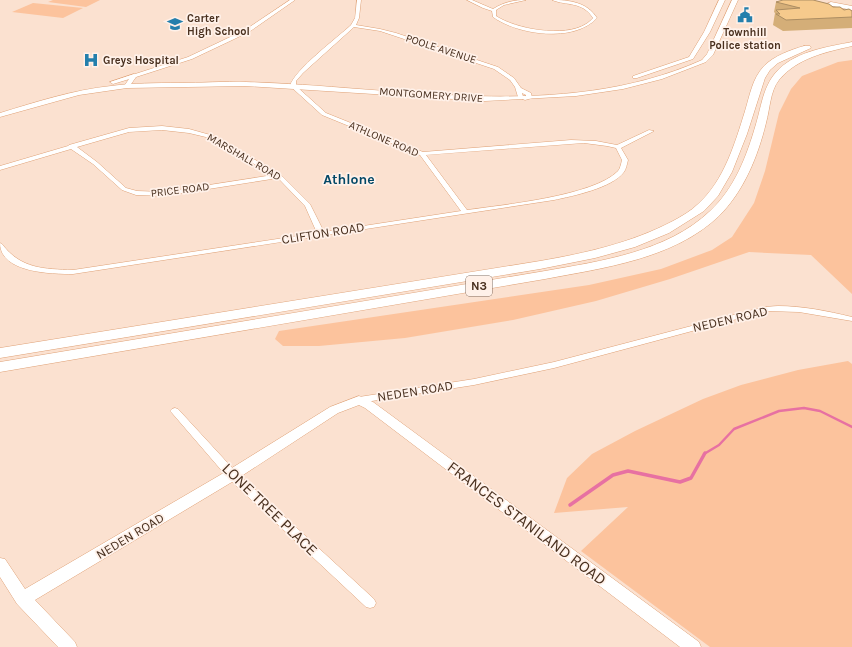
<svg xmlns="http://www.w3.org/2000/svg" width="852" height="647" font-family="Karla,sans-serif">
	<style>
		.green { fill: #fcc39d }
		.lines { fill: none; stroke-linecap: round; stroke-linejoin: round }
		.stream-far1 { stroke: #e771a2; stroke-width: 2.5 }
		.stream { stroke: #e771a2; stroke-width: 3.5 }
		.street-casing { stroke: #dfa176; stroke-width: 1 }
		.secondary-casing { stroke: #dfa176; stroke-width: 1 }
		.highway-casing { stroke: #dfa176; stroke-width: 1 }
		.street { fill: #fff; fill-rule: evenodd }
		.secondary { fill: #fff; fill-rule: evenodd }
		.highway { fill: #fff; fill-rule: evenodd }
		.wall { fill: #d4ae78 }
		.building { fill: #f6ca8c; stroke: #ac8d62 }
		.labels { text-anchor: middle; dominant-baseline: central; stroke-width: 3.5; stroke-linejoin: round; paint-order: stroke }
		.far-poi-label { font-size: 11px; font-weight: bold; fill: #49301f; stroke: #fff1e9; text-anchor: start }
		.far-street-label { font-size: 11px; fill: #49301f; stroke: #fff1e9 }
		.shield { fill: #fff1e9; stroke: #806a5c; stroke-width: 1 }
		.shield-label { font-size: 12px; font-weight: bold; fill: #49301f }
		.street-label { font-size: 13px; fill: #49301f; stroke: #fff1e9 }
		.far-district-label { font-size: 14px; font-weight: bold; fill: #024766; stroke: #fff1e9 }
		.near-street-label { font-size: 16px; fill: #49301f; stroke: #fff1e9 }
	</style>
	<rect width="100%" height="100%" fill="#fbe1d0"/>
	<g class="green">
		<polygon points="53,0 100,0 86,7 48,2"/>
		<polygon points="33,3 83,8 63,18 12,12"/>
		<polygon points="852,60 852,294 811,255 749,252 670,279 596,301 513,320 405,338 319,346 283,346 275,339 279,331 589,285 661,269 712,250 732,237 754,203 765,171 779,113 791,89 802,76 838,62"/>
		<polygon points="848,361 852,364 852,647 710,647 581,551 628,507 554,513 567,478 592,454 635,431 703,399 741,385 798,370"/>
	</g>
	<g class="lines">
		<polyline class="stream-far1" points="704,454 719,445 734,429 779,411 804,408 820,411 852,427"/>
		<polyline class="stream" points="570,505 613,475 628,471 680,482 691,478 705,453"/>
		<g class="street-casing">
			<g id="street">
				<polygon points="290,0 295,0 249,32 192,59 136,77 129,87 124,86 132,75 188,57 245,30"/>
				<path d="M 357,0 L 361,0 L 359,18 L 356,25 L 380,29 L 396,33 L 498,67 L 514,78 L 521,88 L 531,93 L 532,98 L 525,100 L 518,97 L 515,87 L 510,80 L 494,69 L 380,31 L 354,27 L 303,73 L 296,81 L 296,86 L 326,113 L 423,152 L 571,140 L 596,141 L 617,145 L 649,130 L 654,131 L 621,148 L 628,160 C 627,164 626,169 624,172 C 612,188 573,196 554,200 L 73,274 C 52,274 0,273 0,243 L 2,244 C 21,269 44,269 73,270 L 317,233 L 305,206 L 278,178 L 164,196 L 136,195 L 122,190 L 93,164 L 71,149 L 0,170 L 0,166 L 68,146 L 69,145 L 129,128 L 162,126 L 189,129 L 214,136 L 281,175 L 310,204 L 324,232 L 461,211 L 420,155 L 322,115 L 290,86 C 294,70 337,38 351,25 L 355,18 ZM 522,93 L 526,95 L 526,97 L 522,95 ZM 162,130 L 189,133 L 210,138 L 273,175 L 164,192 L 137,191 L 126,188 L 97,162 L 77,147 L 129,132 ZM 584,143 L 607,146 L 616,148 L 622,160 C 621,164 620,169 618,171 C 594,196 502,205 467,210 L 426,155 Z"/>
				<path d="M 467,0 L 472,0 L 493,9 C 504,2 514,0 526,0 L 504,5 L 496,10 L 496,16 C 516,29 564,38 586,24 C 588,23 591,20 593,18 C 582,1 567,6 552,0 C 569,0 587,2 597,18 C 574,43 518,35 493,17 L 492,11 L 483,8 Z"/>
				<path d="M 778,306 C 803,306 827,311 852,317 L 852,321 L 799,312 L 767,311 L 554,368 L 474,385 L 359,403 L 356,402 L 355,400 L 356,398 L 359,397 L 474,379 L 554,362 L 764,307 Z"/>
				<polygon points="175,408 178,409 236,472 374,599 376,603 374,607 370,608 366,607 228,478 172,413 170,411 172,409"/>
			</g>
		</g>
		<g class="secondary-casing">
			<g id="secondary">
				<polygon points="719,0 725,0 710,32 693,59 637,78 633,78 633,76 689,57 704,32"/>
				<path d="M 732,0 L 738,0 L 713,55 L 706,62 L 662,79 L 623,89 L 576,96 L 485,101 L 246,86 L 127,88 L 79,95 L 0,117 L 0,113 C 36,102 73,90 111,86 C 133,83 156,83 179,83 C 201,83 224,81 246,82 C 395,86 561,123 702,60 L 707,54 Z"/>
				<polygon points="134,74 137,76 136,77 113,84 110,82"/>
				<polygon points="359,396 373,402 699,642 701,647 680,647 365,408 359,405 338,413 237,479 35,600 75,642 77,647 58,647 17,604 0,577 0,558 5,559 25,589 227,471 330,407"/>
			</g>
		</g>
		<g class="highway-casing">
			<g id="highway">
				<polygon points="831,2 852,6 852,10 832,6 827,9 823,9 821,8 824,5"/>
				<path d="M 852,42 L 852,46 C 826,52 797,58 779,80 C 770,91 770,109 766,123 C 758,156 744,191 719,216 C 674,259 603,268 545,279 L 0,372 L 0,362 L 545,271 C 601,261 667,252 710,211 C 735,188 747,155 756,124 C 762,104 763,85 779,69 C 798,51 827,47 852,42 Z"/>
				<path d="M 804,46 L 810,46 L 811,48 L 778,63 L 770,70 L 765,78 L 747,134 L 732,172 L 718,196 L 704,211 L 669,233 L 635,247 L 595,258 L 540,269 L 0,358 L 0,348 L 540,261 C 586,253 631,243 673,221 C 682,216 691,211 698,204 C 724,181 735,143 745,111 C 750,95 752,79 764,66 C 774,56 790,50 804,46 Z"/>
			</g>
		</g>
		<use href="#street" class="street"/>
		<use href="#secondary" class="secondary"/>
		<use href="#highway" class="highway"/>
	</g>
	<polygon class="wall" points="776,2 833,7 852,11 852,28 783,31 773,25 775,13 774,12"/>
	<polygon class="building" points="783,0 813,0 829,4 833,7 840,7 844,10 849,9 852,11 852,17 786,20 776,14 780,14 776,10 800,8 776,2"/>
	<defs>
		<g id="civic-bare" transform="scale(1.2)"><path d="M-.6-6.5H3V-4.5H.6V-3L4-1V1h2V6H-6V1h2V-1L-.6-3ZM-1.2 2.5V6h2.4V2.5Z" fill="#247fac" stroke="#fff1e9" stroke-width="2.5" paint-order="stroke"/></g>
		<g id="school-bare" transform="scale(1.2)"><path d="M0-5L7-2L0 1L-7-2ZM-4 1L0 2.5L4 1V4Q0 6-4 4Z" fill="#247fac" stroke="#fff1e9" stroke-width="2.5" paint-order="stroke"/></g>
		<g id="hospital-bare" transform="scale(1.2)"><path d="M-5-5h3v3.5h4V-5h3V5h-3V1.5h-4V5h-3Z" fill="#247fac" stroke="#fff1e9" stroke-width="2.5" paint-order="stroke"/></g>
	</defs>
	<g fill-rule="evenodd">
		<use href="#civic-bare" x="745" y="15"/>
		<use href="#school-bare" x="175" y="24"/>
		<use href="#hospital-bare" x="91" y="60"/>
	</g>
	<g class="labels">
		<g class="far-poi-label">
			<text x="187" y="18">Carter<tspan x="187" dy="13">High School</tspan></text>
			<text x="745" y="32" text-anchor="middle">Townhill<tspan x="745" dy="13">Police station</tspan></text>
			<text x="103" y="60">Greys Hospital</text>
		</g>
		<g class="far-street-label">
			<text transform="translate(441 49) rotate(18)">POOLE AVENUE</text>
			<text transform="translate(431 95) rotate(4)">MONTGOMERY DRIVE</text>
			<text transform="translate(384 139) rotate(23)">ATHLONE ROAD</text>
			<text transform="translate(244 157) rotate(30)">MARSHALL ROAD</text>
			<text transform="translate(180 190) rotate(-7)">PRICE ROAD</text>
		</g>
		<rect class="shield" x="466" y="276" width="26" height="20" rx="3"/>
		<g class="shield-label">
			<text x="479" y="286">N3</text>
		</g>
		<g class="street-label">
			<text transform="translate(323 233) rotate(-9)">CLIFTON ROAD</text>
			<text transform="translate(730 319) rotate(-13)">NEDEN ROAD</text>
			<text transform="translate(415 391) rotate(-9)">NEDEN ROAD</text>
			<text transform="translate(130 536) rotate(-31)">NEDEN ROAD</text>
		</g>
		<g class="far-district-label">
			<text x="349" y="179">Athlone</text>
		</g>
		<g class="near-street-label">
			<text transform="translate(270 509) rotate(44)">LONE TREE PLACE</text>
			<text transform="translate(527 523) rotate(37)">FRANCES STANILAND ROAD</text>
		</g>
	</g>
</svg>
